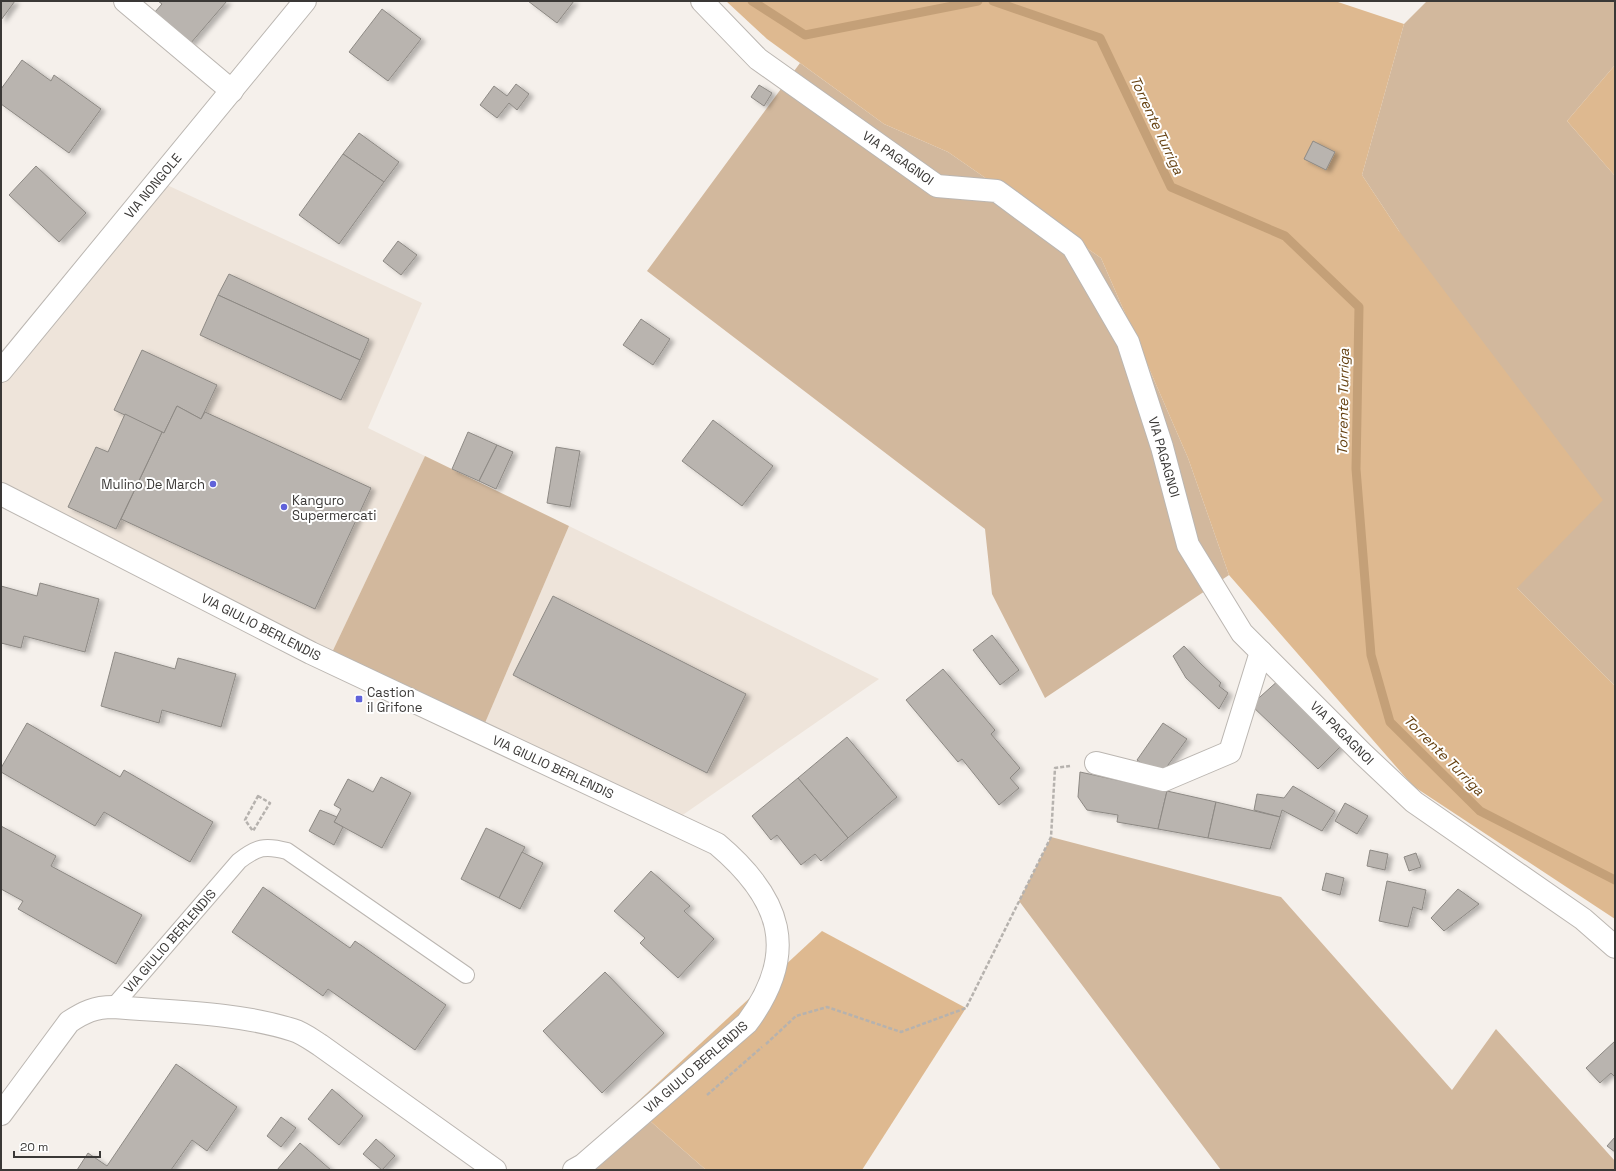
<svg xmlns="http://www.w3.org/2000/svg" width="1616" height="1171" font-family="'Space Grotesk',sans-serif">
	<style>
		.built { fill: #eee4da }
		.green { fill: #d2b89d }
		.forest { fill: #deb990 }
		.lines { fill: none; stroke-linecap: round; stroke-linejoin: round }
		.stream { stroke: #c4a078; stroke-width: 9 }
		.building { fill: #b9b4af; stroke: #8d8984; filter: url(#shadow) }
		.lane-casing { stroke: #bbb6b1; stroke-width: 18 }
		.street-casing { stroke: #bbb6b1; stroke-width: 24 }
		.secondary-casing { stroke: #bbb6b1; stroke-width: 24 }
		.path { stroke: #b6b2ae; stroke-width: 2.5; stroke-dasharray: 4 2; stroke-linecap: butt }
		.lane { stroke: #fff; stroke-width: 16 }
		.street { stroke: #fff; stroke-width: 22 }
		.secondary { stroke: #fff; stroke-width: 22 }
		.poi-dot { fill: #6062da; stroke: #fff; stroke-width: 1.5 }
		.labels { text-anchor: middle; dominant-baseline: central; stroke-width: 4; stroke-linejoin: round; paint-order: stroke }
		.street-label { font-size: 13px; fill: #3a3836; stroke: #fff }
		.poi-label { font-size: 13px; fill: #3a3836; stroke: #fff; text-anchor: start }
		.water-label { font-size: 14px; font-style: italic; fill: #654010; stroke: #fff }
	</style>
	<defs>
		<filter id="shadow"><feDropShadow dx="4.5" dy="2.5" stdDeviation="2" flood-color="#0004"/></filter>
	</defs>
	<rect width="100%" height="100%" fill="#f5f0eb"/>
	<g class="built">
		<polygon points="167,185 422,303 368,428 425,456 327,663 293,651 1,507 1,383"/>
		<polygon points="569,526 879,679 674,821 482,730"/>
	</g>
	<g class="green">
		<polygon points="1427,1 1615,1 1615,65 1567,121 1615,176 1615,686 1517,588 1399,231 1362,175 1404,24"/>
		<polygon points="800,63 884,124 948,152 1101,258 1188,458 1229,575 1045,698 992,594 985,529 647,271"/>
		<polygon points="425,456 569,526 482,730 327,663"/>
		<polygon points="1051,837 1281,897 1452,1090 1496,1029 1615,1161 1615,1170 1221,1170 1019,901"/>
		<polygon points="633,1106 706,1170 563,1170"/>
	</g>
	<g class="forest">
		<polygon points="726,1 1335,1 1404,24 1362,175 1399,231 1603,500 1517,588 1615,686 1615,919 1413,786 1229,575 1188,458 1101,258 948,152 884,124 767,39"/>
		<polygon points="1615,65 1615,176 1567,121"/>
		<polygon points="822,931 966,1008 862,1170 706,1170 633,1106"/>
	</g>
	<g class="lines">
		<g class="stream">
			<polyline points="752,1 805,35 978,1"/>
			<polyline points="993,1 1100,38 1171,187 1285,236 1359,307 1356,469 1371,655 1390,722 1480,811 1615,880"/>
		</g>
	</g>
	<g class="building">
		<polygon points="1,1 15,1 1,20"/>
		<polygon points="158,1 227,1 190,44 154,13 162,4"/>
		<polygon points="528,1 574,1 557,23"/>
		<polygon points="382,9 421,39 388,81 349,52"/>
		<polygon points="22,60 51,81 54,75 101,109 69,153 1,104 1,89"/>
		<polygon points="516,84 529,94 517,110 509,103 497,118 480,105 494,86 507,96"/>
		<polygon points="759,85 772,93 764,106 751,97"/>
		<polygon points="359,133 399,162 384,182 343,154"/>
		<polygon points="1313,141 1335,152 1326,170 1304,159"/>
		<polygon points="343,154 384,182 339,244 299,215"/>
		<polygon points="36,166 86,213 59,242 9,195"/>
		<polygon points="398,241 417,255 401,275 383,261"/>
		<polygon points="229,274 369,339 360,360 218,295"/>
		<polygon points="218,295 360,360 341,400 200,335"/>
		<polygon points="641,319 670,339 653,365 623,345"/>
		<polygon points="142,350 217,385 201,419 177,406 164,433 114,410"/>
		<polygon points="177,406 201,419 205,412 371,488 315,609 121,519 162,432 164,433"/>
		<polygon points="125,414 162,432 116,529 68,507 96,447 108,452"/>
		<polygon points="713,420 773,466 742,506 682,461"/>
		<polygon points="468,432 497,445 479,481 452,469"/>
		<polygon points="497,445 513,452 496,489 479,481"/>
		<polygon points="556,447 580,451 570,507 547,503"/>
		<polygon points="40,583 99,599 85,652 24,636 21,648 1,643 1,586 37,596"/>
		<polygon points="553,596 746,694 707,773 513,675"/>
		<polygon points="992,635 1019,670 1000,685 973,650"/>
		<polygon points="1184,646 1200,663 1221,683 1219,686 1228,693 1219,709 1186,678 1173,656"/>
		<polygon points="115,652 175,669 178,658 236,674 221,727 162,710 159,723 101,706"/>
		<polygon points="943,669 995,730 991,734 1020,768 1010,778 1019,788 999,805 962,759 958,762 906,700"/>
		<polygon points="1280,679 1345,742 1318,769 1251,705"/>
		<polygon points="27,723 120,777 124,770 213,822 190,862 104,812 95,826 1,772 1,768"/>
		<polygon points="1163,723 1187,739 1160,776 1137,760"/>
		<polygon points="847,737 897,797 848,838 798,778"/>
		<polygon points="1080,772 1167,791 1158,829 1117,822 1118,815 1087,810 1078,797"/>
		<polygon points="381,777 411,793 382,848 334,822 341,809 334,805 348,779 373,792"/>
		<polygon points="798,778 848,838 821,861 815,854 801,865 777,835 771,840 752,816"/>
		<polygon points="1293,786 1335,811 1322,831 1282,810 1280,817 1254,810 1257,794 1284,798"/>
		<polygon points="1167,791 1216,802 1208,838 1158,829"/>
		<polygon points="1216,802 1280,817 1270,849 1208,838"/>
		<polygon points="1345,803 1368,816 1357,834 1335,821"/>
		<polygon points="320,810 337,817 334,822 343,827 334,845 309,831"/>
		<polygon points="1,826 56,856 51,866 142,915 116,964 18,909 23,901 1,889"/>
		<polygon points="486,828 525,847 499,898 461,879"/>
		<polygon points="1370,850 1388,854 1385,870 1367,866"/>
		<polygon points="522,852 543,863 520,909 499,898"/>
		<polygon points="1416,853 1421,867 1409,871 1404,857"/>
		<polygon points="651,871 690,906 684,911 714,939 678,978 640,943 645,938 614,911"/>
		<polygon points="1326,873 1344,878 1340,895 1322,890"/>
		<polygon points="1387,881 1426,890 1422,910 1413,907 1408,927 1379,921"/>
		<polygon points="263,887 350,948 355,941 446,1005 415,1050 328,989 323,996 232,932"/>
		<polygon points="1458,889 1479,904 1444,931 1431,918"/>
		<polygon points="605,972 664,1033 602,1093 543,1031"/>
		<polygon points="1615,1041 1615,1077 1611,1073 1600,1083 1586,1068"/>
		<polygon points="176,1064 237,1107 207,1151 192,1140 171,1170 77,1170 88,1153 107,1166"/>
		<polygon points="332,1089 363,1116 339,1145 308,1119"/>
		<polygon points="281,1117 296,1128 281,1147 267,1136"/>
		<polygon points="1615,1137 1615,1152 1607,1146"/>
		<polygon points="376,1139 395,1156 382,1170 363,1154"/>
		<polygon points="300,1143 331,1170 277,1170"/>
	</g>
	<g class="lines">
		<g class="lane-casing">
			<path id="lane" d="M 113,1007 L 239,861 C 257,847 265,845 287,851 L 466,975"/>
		</g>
		<g class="street-casing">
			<g id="street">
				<polyline points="125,1 232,91"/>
				<polyline points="702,1 758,59 937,186 997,191 1073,247 1128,342 1162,447 1188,545 1242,633 1363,754 1414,802 1583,919 1615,947"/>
				<path d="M 1,494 L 311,653 L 717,844 C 781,898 800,952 747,1023 L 583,1165 L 574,1170"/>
				<polyline points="1096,763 1164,780 1230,752 1261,652"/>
				<path d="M 1,1114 L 69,1022 C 84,1012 95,1007 113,1007 C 172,1012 236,1012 293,1030 C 303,1033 312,1040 320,1045 L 495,1170"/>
			</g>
		</g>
		<g class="secondary-casing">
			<polyline id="secondary" points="1,371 305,1"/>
		</g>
		<g class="path">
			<polygon points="258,796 270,803 253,831 245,820"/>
			<polyline points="766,1044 796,1016 827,1007 901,1032 966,1008 1051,837 1055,768 1070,766"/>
			<polyline points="707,1095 762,1047"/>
		</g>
		<use href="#lane" class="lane"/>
		<use href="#street" class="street"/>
		<use href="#secondary" class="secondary"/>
	</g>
	<g class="poi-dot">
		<circle cx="213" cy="484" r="4"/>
		<circle cx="284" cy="507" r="4"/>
		<rect x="355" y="695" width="8" height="8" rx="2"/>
	</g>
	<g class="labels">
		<g class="street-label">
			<text transform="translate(898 158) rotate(35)">VIA PAGAGNOI</text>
			<text transform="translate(153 186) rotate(-50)">VIA NONGOLE</text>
			<text transform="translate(1164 457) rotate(74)">VIA PAGAGNOI</text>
			<text transform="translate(261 627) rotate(27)">VIA GIULIO BERLENDIS</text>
			<text transform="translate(1342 733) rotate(45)">VIA PAGAGNOI</text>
			<text transform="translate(553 767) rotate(25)">VIA GIULIO BERLENDIS</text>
			<text transform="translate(170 941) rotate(-49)">VIA GIULIO BERLENDIS</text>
			<text transform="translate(696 1067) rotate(-41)">VIA GIULIO BERLENDIS</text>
		</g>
		<g class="poi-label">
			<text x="205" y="484" text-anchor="end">Mulino De March</text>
			<text x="292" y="500">Kanguro<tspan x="292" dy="15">Supermercati</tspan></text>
			<text x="367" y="692">Castion<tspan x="367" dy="15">il Grifone</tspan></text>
		</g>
		<g class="water-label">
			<text transform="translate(1157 125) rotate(65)">Torrente Turriga</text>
			<text transform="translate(1343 402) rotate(-89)">Torrente Turriga</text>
			<text transform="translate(1444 755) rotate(45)">Torrente Turriga</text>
		</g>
	</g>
	<rect width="1616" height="1171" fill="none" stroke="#3a3836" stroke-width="4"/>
	<path d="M14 1151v6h86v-6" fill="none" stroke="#3a3836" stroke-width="2"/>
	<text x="20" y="1151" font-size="12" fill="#3a3836" stroke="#ffffff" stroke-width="3" paint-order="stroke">20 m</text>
</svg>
